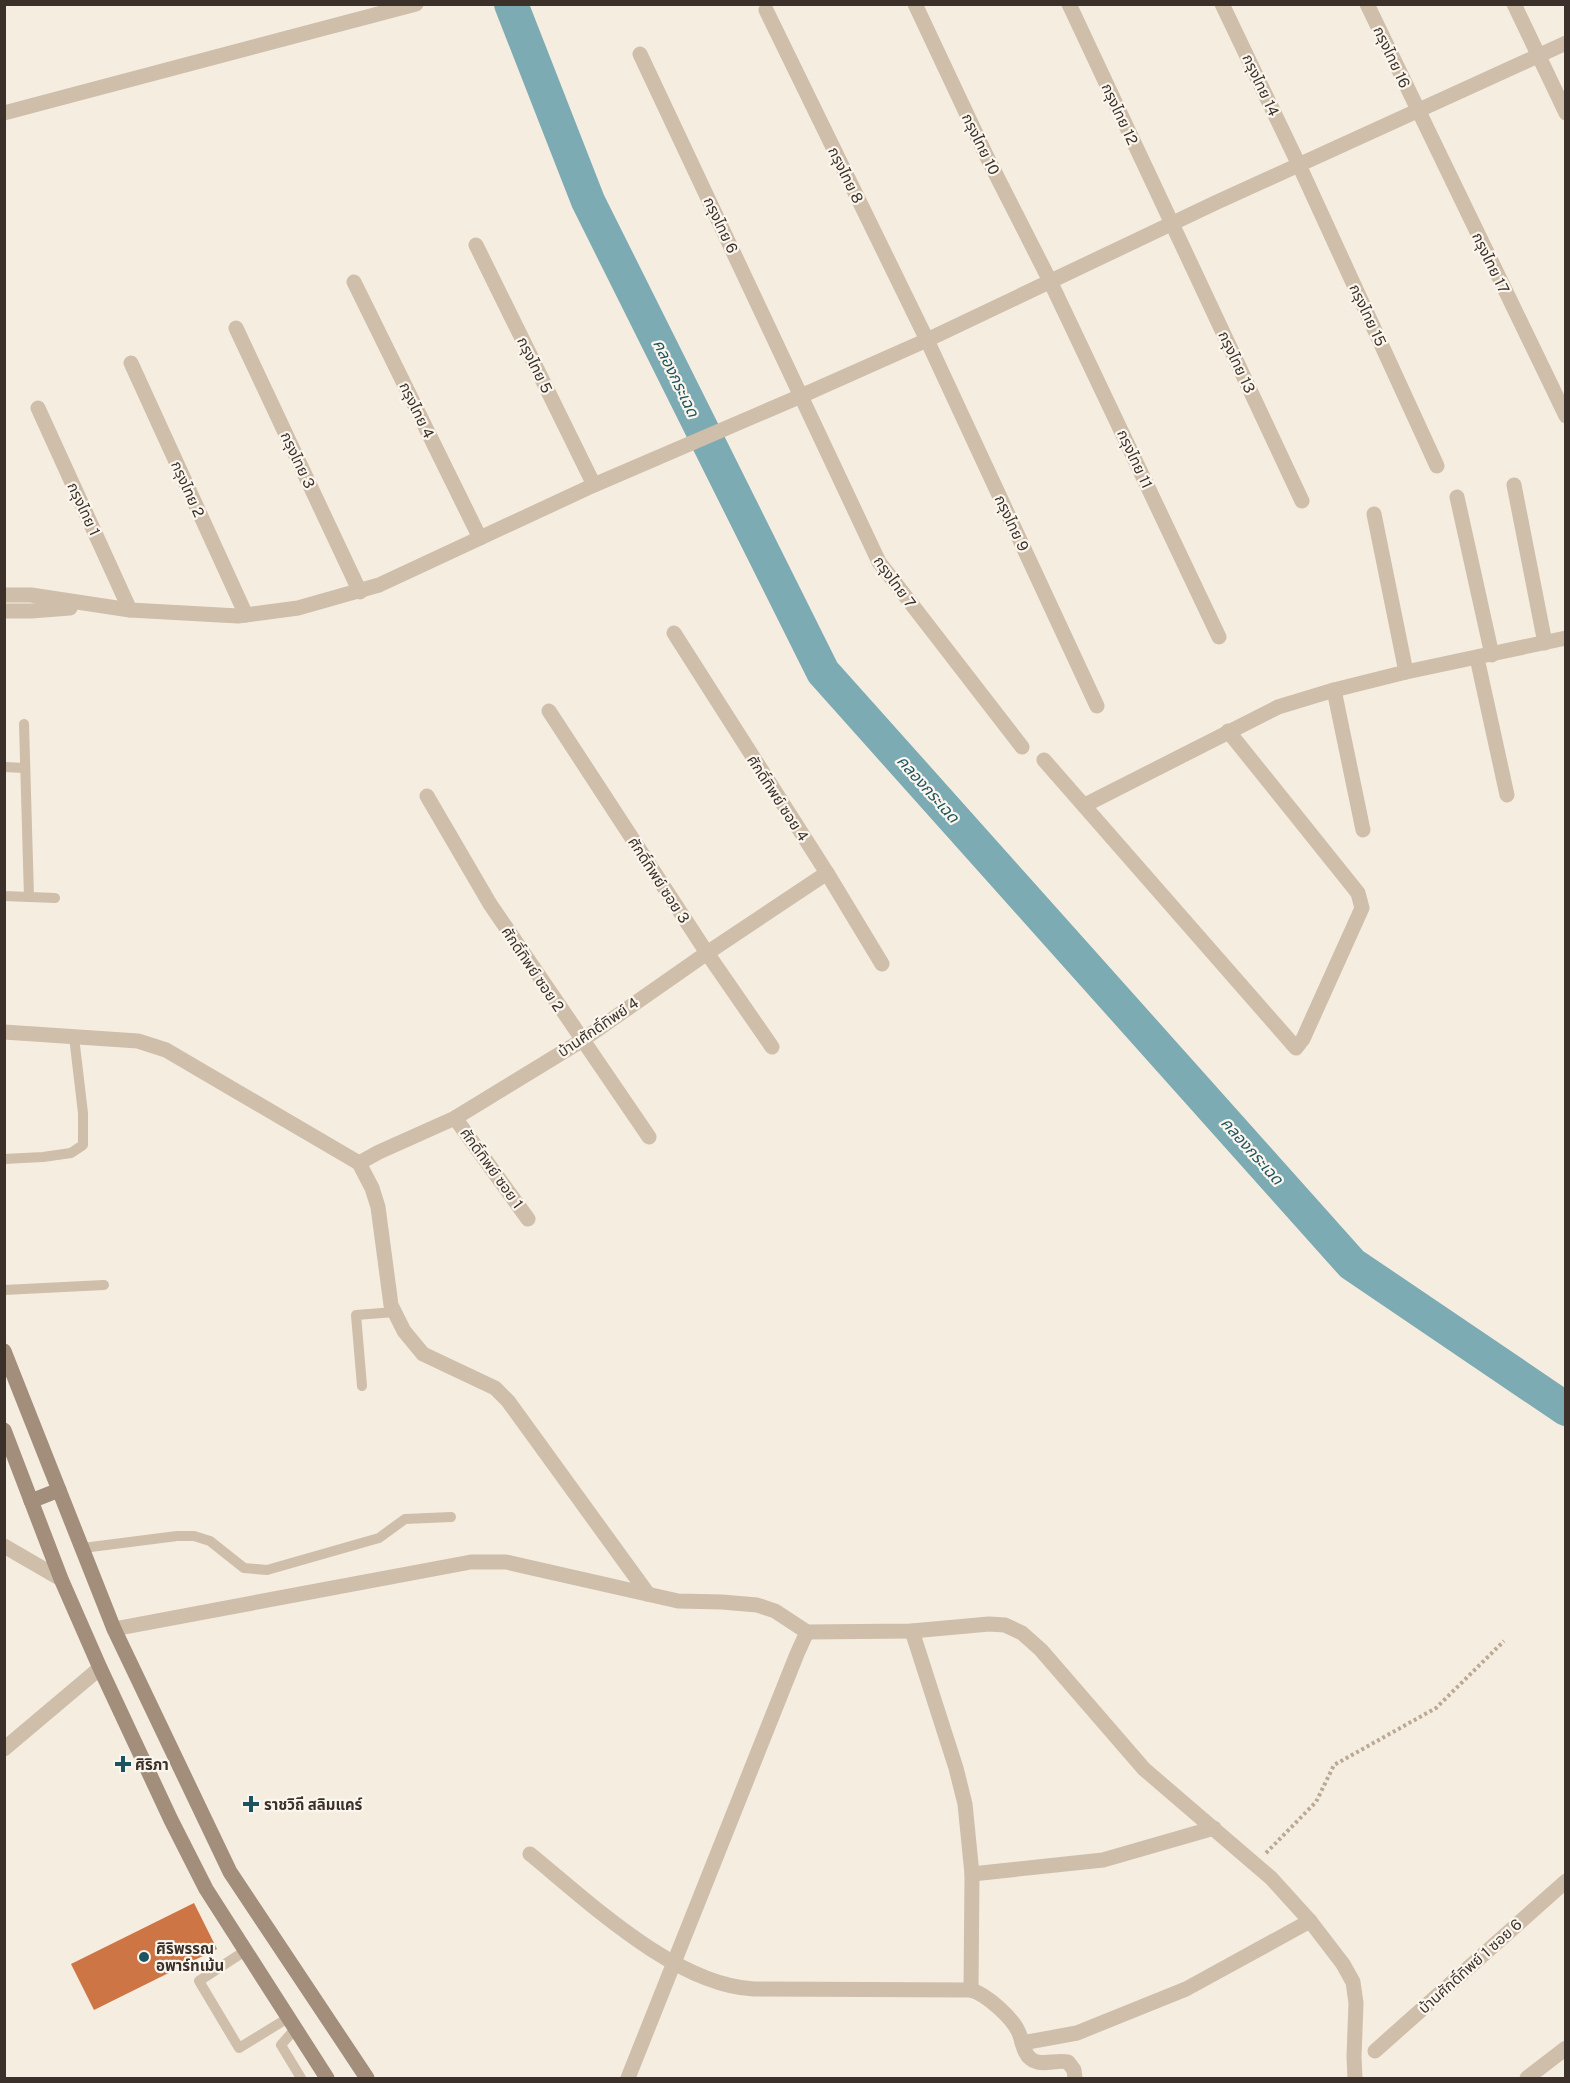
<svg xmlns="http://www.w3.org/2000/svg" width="1570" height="2083" font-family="'Public Sans','Noto Sans Thai',sans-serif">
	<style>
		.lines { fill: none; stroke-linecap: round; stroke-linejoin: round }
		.river { stroke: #7cabb4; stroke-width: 34 }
		.building { fill: #cd7545 }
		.path { stroke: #baa994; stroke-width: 4; stroke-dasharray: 3 3; stroke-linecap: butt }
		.lane { stroke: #cebeaa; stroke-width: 10 }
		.street { stroke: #cebeaa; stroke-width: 15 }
		.secondary { stroke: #a28e7b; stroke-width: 15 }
		.poi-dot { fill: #1c5460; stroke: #fbf6ed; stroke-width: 2 }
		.labels { text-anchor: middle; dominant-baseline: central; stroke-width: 4.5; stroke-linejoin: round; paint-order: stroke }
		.street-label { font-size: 15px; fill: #3b312a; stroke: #fbf6ed }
		.poi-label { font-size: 15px; font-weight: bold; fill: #3b312a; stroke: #fbf6ed; text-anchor: start }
		.water-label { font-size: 16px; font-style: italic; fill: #1c5460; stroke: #fbf6ed }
	</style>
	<rect width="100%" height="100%" fill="#f5ede0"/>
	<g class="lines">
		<polyline class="river" points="511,4 588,201 823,672 1352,1264 1566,1409"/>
	</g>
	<polygon class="building" points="194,1903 217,1949 94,2010 71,1964"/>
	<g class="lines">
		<polyline class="path" points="1266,1853 1316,1802 1334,1765 1436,1708 1504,1641"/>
		<g class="lane">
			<polyline points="24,724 29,897"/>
			<polyline points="4,767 25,768"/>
			<polyline points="4,896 55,898"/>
			<polyline points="4,1159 43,1157 71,1153 83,1145 83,1113 74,1037"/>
			<polyline points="4,1290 104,1285"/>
			<polyline points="362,1386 356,1315 395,1312"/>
			<polyline points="83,1548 177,1536 194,1536 210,1541 244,1568 267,1570 379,1538 405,1519 451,1517"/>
			<polyline points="245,1951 199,1981 239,2048 288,2018"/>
			<polyline points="295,2029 281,2045 301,2078"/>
		</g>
		<g class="street">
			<polyline points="915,4 986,155 1050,281 1219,637"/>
			<polyline points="1069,4 1302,501"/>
			<polyline points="1222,4 1299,165 1437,466"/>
			<polyline points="1367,4 1566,416"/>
			<polyline points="1514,4 1566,113"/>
			<polyline points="766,10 927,340 1097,706"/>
			<polyline points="640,54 879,562 1022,747"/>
			<polyline points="4,113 416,4"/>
			<polyline points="476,245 594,485"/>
			<polyline points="354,282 480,538"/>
			<polyline points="236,328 360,592"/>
			<polyline points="131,363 246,615"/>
			<polyline points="38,408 130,610"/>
			<polyline points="1514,485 1545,643"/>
			<polyline points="1457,497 1492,655"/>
			<polyline points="1374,514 1406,672"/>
			<polyline points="4,595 31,595 130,610 238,616 298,608 379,585 594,485 801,396 927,340 1215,203 1566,43"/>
			<polyline points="4,611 31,611 70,608"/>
			<polyline points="674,633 827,873 882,964"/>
			<polyline points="1477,658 1507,795"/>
			<polyline points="1334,690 1363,830"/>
			<polyline points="549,711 707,953 772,1047"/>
			<polyline points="1044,760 1296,1048 1303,1039 1362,908 1358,893 1228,731"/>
			<polyline points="427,796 490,904 649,1137"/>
			<polyline points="1085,805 1278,707 1334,690 1406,672 1566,638"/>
			<polyline points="4,1032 138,1041 166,1050 359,1163 372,1188 378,1207 391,1305 404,1331 423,1354 495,1388 508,1401 648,1594"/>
			<polyline points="455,1118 528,1219"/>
			<polyline points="359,1163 379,1152 455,1118 581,1041 707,953 827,873"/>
			<polyline points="4,1546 61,1579"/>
			<polyline points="114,1629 471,1562 506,1562 678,1601 722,1602 757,1605 775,1611 807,1632 912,1631 989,1624 1005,1625 1022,1633 1041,1650 1144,1769 1271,1878 1310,1921 1343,1964 1353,1982 1356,2003 1354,2057 1355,2078"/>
			<polyline points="912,1631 956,1768 965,1804 972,1874 971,1990"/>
			<polyline points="4,1749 100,1668"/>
			<path d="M 530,1854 C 589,1902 675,1985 754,1989 L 971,1990 C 986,1994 1013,2018 1019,2033 C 1023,2042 1023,2053 1031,2059 C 1041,2067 1056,2059 1068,2062 L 1074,2070 L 1075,2078"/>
			<polyline points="972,1874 1103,1860 1214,1828"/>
			<polyline points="1022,2043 1077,2033 1186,1989 1310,1921"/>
			<polyline points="1375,2051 1566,1881"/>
			<polyline points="628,2078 797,1654 807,1632"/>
			<polyline points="1527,2078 1566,2048"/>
		</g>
		<g class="secondary">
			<polyline points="4,1351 114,1629 230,1872 367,2078"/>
			<polyline points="4,1430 61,1579 100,1668 171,1820 206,1889 327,2078"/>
			<polyline points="31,1501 59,1490"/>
		</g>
	</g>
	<g class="poi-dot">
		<path d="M120 1755h6v6h6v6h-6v6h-6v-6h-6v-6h6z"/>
		<path d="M248 1795h6v6h6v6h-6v6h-6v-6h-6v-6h6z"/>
		<circle cx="144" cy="1957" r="6"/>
	</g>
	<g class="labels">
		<g class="street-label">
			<text transform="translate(1392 57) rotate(65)">กรุงไทย 16</text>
			<text transform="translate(1261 85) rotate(65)">กรุงไทย 14</text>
			<text transform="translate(1120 114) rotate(65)">กรุงไทย 12</text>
			<text transform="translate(981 144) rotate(64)">กรุงไทย 10</text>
			<text transform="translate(846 175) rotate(64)">กรุงไทย 8</text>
			<text transform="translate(721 225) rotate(65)">กรุงไทย 6</text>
			<text transform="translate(1491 263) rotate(64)">กรุงไทย 17</text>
			<text transform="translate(1368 315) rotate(65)">กรุงไทย 15</text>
			<text transform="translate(1237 362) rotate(65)">กรุงไทย 13</text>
			<text transform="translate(535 365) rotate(64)">กรุงไทย 5</text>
			<text transform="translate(417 410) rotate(64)">กรุงไทย 4</text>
			<text transform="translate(1135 459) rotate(65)">กรุงไทย 11</text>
			<text transform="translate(298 460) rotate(65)">กรุงไทย 3</text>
			<text transform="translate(188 489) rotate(66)">กรุงไทย 2</text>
			<text transform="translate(84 509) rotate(65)">กรุงไทย 1</text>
			<text transform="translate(1012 523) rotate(65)">กรุงไทย 9</text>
			<text transform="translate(895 582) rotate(54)">กรุงไทย 7</text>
			<text transform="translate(778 798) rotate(57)">ศักดิ์ทิพย์ ซอย 4</text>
			<text transform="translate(659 880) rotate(57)">ศักดิ์ทิพย์ ซอย 3</text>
			<text transform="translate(533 969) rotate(56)">ศักดิ์ทิพย์ ซอย 2</text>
			<text transform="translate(598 1027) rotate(-34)">บ้านศักดิ์ทิพย์ 4</text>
			<text transform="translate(492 1168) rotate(54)">ศักดิ์ทิพย์ ซอย 1</text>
			<text transform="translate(1470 1966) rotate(-42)">บ้านศักดิ์ทิพย์ 1 ซอย 6</text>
		</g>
		<g class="poi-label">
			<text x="135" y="1764">ศิริภา</text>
			<text x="264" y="1804">ราชวิถี สลิมแคร์</text>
			<text x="156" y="1948">ศิริพรรณ<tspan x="156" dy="17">อพาร์ทเม้น</tspan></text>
		</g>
		<g class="water-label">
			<text transform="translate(676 378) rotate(64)">คลองกระเฉด</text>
			<text transform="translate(928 789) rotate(48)">คลองกระเฉด</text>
			<text transform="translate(1252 1151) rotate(48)">คลองกระเฉด</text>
		</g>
	</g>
	<rect width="1570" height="2083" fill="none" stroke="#3b312a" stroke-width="12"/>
</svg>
